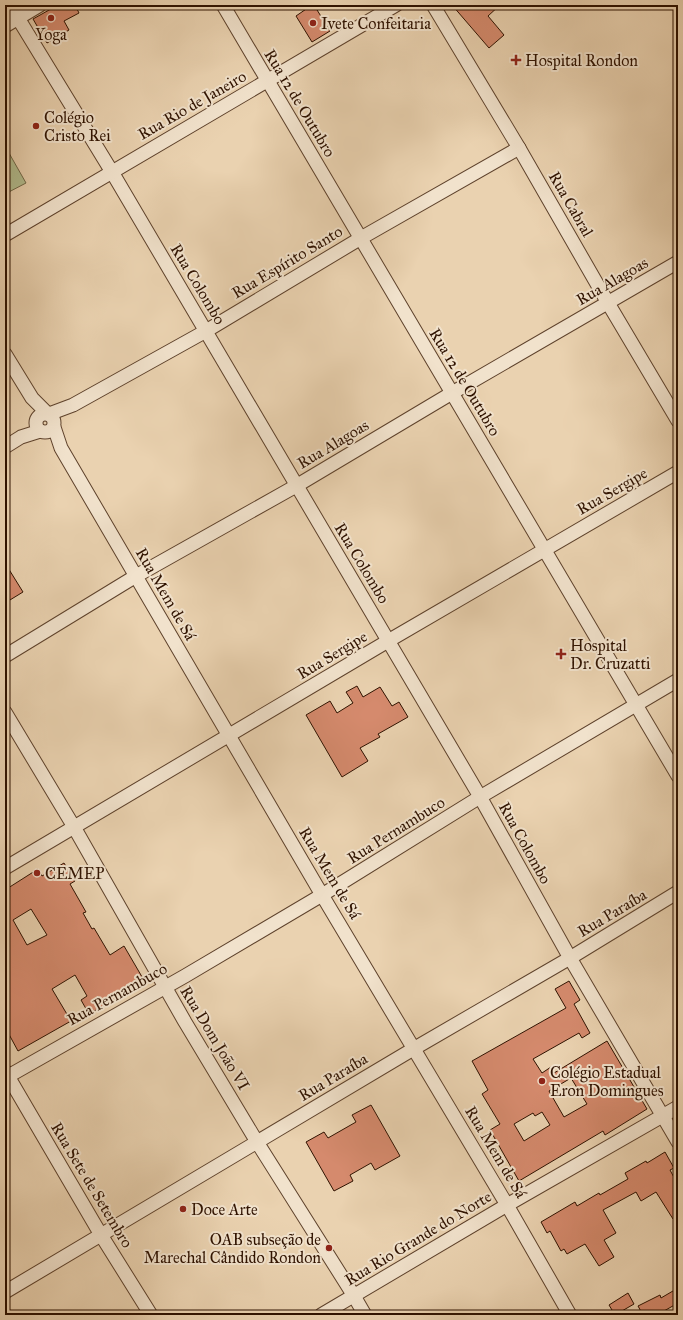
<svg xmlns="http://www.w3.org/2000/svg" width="683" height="1320" font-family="'IM FELL Great Primer',serif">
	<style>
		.green { fill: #b2bd8f; stroke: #706848 }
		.building { fill: #d58a6d; stroke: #2f1200; fill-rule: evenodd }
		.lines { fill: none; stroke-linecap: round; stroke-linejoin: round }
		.minor-casing { stroke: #5e422c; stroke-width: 15 }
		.minor { stroke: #f1e2cc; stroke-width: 13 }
		.poi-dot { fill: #8f2418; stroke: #f1e2cc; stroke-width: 1.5 }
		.labels { text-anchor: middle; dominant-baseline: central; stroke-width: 4; stroke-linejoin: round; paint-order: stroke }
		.poi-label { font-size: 16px; fill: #2f1200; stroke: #f1e2cc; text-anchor: start }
		.street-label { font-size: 16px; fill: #2f1200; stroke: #f1e2cc }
	</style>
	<rect width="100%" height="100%" fill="#ead2b0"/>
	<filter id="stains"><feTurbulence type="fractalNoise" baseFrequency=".005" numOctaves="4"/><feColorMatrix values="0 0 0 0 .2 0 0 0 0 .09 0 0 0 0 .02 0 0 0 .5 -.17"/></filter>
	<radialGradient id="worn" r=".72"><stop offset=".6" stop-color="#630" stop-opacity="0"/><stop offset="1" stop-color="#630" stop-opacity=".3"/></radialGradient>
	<polygon class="green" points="5,146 26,183 5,194"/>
	<g class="building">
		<polygon points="58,5 75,5 79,13 64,21 69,30 47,43 33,19"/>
		<polygon points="312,5 314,5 330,31 312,42 296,16"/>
		<polygon points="452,5 500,5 488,16 504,35 489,48"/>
		<polygon points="5,563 23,592 5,603"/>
		<polygon points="357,686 363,697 380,687 392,706 399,702 408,717 378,734 380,737 360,748 368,761 342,777 306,715 330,701 337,713 353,703 346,692"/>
		<path d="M 64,863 L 75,881 L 70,884 L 86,912 L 83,913 L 92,929 L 94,928 L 110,955 L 124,946 L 145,982 L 89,1014 L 81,1000 L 87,996 L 75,975 L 52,989 L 71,1021 L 18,1051 L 5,1027 L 5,890 L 38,869 L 42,876 ZM 31,909 L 47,935 L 27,945 L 13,920 Z"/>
		<path d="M 569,981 L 580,1000 L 574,1004 L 590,1033 L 582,1038 L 579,1033 L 533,1059 L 542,1073 L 551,1067 L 554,1073 L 607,1041 L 647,1109 L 605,1135 L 603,1131 L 519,1181 L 490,1130 L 500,1124 L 482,1094 L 488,1090 L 472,1061 L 566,1008 L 555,989 ZM 571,1078 L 587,1104 L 564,1117 L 549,1091 ZM 542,1112 L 550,1125 L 524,1141 L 514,1124 L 533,1113 L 535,1116 Z"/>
		<polygon points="371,1105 400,1156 375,1170 371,1163 350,1175 353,1181 334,1191 306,1142 324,1132 328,1138 356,1122 352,1115"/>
		<polygon points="665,1152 674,1168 670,1170 678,1185 678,1216 673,1219 656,1192 641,1201 636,1192 603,1210 616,1233 604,1240 614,1257 599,1266 585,1244 567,1254 564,1249 561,1251 550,1231 547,1233 541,1222 575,1202 577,1206 599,1193 600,1195 628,1179 625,1173 646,1161 647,1163"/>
		<polygon points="678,1288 678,1303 657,1315 643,1315 638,1306 660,1295 661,1298"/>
		<polygon points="628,1293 634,1304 615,1315 609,1305"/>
	</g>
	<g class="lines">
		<g class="minor-casing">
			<g id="minor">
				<polyline points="10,5 112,172 479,795 570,958 678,1142"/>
				<polyline points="223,5 678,776"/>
				<polyline points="433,5 519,148 608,303 678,421"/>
				<polyline points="5,26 40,5"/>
				<polyline points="5,235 396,5"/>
				<polyline points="5,354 32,398 47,413"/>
				<circle cx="45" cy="423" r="9"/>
				<polyline points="49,414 73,405 206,331 361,238 519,148"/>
				<polyline points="54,427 61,448 322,895 507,1205 570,1315"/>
				<polyline points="5,447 21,437 40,431"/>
				<polyline points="5,656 136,576 296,486 452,393 678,262"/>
				<polyline points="5,712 74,827 185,1022 257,1142 354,1296 365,1315"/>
				<polyline points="5,868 388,641 678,472"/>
				<polyline points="5,1071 101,1235 151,1315"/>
				<polyline points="5,1078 185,976 322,895 480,797 678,680"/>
				<polyline points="5,1292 415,1048 570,958 678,892"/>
				<polyline points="321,1315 507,1205 678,1107"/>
			</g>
		</g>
		<use href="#minor" class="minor"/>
	</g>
	<g class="poi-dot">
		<circle cx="51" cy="18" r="4"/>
		<circle cx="313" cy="23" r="4"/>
		<path d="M514 54h4v4h4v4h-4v4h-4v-4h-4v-4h4z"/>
		<circle cx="36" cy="126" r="4"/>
		<path d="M559 648h4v4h4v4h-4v4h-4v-4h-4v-4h4z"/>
		<circle cx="37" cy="873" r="4"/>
		<circle cx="542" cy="1081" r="4"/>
		<circle cx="183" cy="1209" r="4"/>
		<circle cx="329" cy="1248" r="4"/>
	</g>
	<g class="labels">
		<g class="poi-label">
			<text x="321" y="23">Ivete Confeitaria</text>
			<text x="51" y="34" text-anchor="middle">Yoga</text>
			<text x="525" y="60">Hospital Rondon</text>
			<text x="44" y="117">Colégio<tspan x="44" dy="18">Cristo Rei</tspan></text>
			<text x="570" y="645">Hospital<tspan x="570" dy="18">Dr. Cruzatti</tspan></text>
			<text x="45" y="873">CEMEP</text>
			<text x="550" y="1072">Colégio Estadual<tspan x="550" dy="18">Eron Domingues</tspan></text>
			<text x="191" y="1209">Doce Arte</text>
			<text x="321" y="1239" text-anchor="end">OAB subseção de<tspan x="321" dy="18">Marechal Cândido Rondon</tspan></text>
		</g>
		<g class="street-label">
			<text transform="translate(300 103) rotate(59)">Rua 12 de Outubro</text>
			<text transform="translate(192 105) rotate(-30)">Rua Rio de Janeiro</text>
			<text transform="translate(571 204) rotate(60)">Rua Cabral</text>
			<text transform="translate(287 262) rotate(-31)">Rua Espírito Santo</text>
			<text transform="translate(612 281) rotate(-30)">Rua Alagoas</text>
			<text transform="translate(198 284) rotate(59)">Rua Colombo</text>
			<text transform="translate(465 382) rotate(59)">Rua 12 de Outubro</text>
			<text transform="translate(333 444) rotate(-31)">Rua Alagoas</text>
			<text transform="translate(612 491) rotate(-30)">Rua Sergipe</text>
			<text transform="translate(362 563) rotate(59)">Rua Colombo</text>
			<text transform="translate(166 594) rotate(60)">Rua Mem de Sá</text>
			<text transform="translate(332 655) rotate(-31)">Rua Sergipe</text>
			<text transform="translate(396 830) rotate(-32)">Rua Pernambuco</text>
			<text transform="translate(525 843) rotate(61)">Rua Colombo</text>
			<text transform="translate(330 873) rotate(59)">Rua Mem de Sá</text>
			<text transform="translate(612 913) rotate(-31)">Rua Paraíba</text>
			<text transform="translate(117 994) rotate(-29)">Rua Pernambuco</text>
			<text transform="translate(215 1038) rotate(59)">Rua Dom João VI</text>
			<text transform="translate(333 1077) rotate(-31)">Rua Paraíba</text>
			<text transform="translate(496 1152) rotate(59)">Rua Mem de Sá</text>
			<text transform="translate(92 1185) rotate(59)">Rua Sete de Setembro</text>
			<text transform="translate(418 1238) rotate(-31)">Rua Rio Grande do Norte</text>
		</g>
	</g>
	<rect width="683" height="1320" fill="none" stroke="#ead2b0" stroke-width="20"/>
	<rect x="6" y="6" width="671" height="1308" fill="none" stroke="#2f1200" stroke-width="2"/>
	<rect x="10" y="10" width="663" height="1300" fill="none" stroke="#2f1200"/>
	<rect width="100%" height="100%" filter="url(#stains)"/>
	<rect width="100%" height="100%" fill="url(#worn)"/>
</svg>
